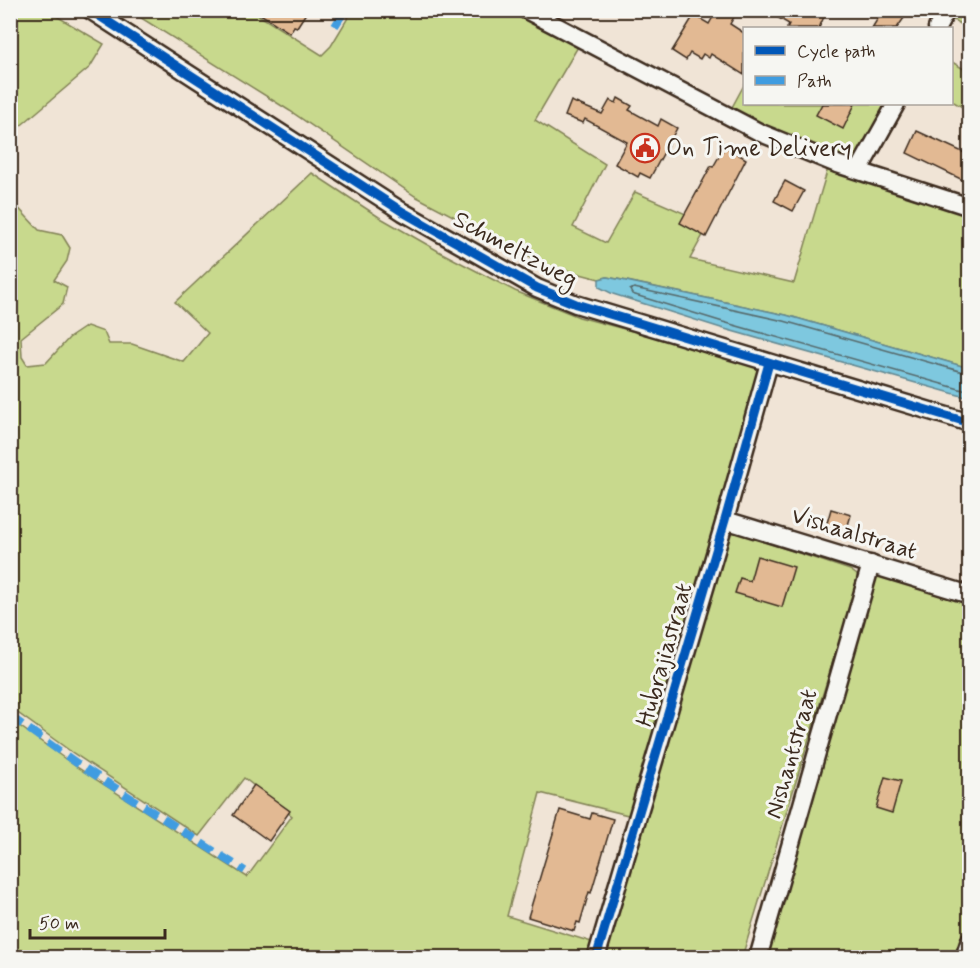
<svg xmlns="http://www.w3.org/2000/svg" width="980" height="968" font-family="Mynerve,sans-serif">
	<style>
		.green { fill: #c8d98d; stroke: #828256; stroke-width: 1.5 }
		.water { fill: #7ec8df; stroke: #638992; stroke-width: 1.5 }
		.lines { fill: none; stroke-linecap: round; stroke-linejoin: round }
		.shore { stroke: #56696b; stroke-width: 1.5 }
		.building { fill: #e2b993; stroke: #3b2a1e; stroke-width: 1.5 }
		.minor-casing { stroke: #3b2a1e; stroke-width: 21 }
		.minor { stroke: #f6f6f2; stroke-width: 16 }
		.quiet { stroke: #3f9ce0; stroke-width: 8; stroke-dasharray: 15 8; stroke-linecap: butt }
		.cycleway-casing { stroke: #f6f6f2; stroke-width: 13 }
		.cycleway { stroke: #0057b8; stroke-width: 9 }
		.labels { text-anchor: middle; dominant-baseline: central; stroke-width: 6; stroke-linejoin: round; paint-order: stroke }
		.poi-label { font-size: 24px; fill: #3b2a1e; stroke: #f6f6f2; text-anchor: start }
		.street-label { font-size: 24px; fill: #3b2a1e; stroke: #f6f6f2 }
	</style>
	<rect width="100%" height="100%" fill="#f0e4d6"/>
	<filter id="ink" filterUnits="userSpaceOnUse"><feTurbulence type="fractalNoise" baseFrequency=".0167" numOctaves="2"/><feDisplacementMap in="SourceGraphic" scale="12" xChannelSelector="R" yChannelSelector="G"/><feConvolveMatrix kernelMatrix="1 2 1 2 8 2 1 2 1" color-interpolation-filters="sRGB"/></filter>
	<g filter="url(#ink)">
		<g class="green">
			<polygon points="11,10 48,11 104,44 90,67 11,134"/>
			<polygon points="130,11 252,11 322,55 331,46 352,11 514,11 579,45 535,120 605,164 573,227 606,243 635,192 709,224 690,259 794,283 828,168 969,213 969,368 786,315 618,279 607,277 599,279 546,265 415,196 290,111"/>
			<polygon points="954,11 969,11 969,29 950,18"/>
			<polygon points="952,62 969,72 969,111 952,101"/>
			<polygon points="744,85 744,104 891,104 855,160 844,159 730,111"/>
			<polygon points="312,173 379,217 440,252 515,291 579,317 756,364 761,370 632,816 540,793 507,916 595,943 591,957 11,957 11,720 75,766 247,877 292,816 244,778 199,836 73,753 11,708 10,199 39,230 62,235 70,248 67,261 54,280 67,287 63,304 21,338 22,357 27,365 46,363 69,338 87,326 104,332 109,344 132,344 184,362 208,333 175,302"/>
			<polygon points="732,531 850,570 857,575 857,583 742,957 600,958 727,534"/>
			<polygon points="882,575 969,604 970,918 958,957 758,958 874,578"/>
		</g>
		<polygon class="water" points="607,277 786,315 969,368 969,398 721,328 613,294 599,287 599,279"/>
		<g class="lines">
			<polyline class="shore" points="970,374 784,321 634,288 630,290 632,294 723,322 970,392"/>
		</g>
		<g class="building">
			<polygon points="254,10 308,10 297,27 294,26 290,33"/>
			<polygon points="717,10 738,10 730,24 744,33 744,75 711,54 709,58 703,54 700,59 690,53 686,60 672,51 694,15 709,24"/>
			<polygon points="765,10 827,10 819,28 787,28 789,24"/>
			<polygon points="883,10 891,10 904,18 897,28 872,28"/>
			<polygon points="618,98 632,106 629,110 658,126 661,119 677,128 650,178 640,173 638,177 615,164 627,142 585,119 583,123 565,116 571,101 602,114 610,100 616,103"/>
			<polygon points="822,104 855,104 843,129 816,115"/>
			<polygon points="917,131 969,155 969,183 907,153"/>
			<polygon points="725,146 746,159 706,237 680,223 711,166 713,167"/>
			<polygon points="785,181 804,191 793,211 774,201"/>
			<polygon points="831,509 851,515 845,535 825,530"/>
			<polygon points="757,556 794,567 782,607 735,593 740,578 750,581"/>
			<polygon points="885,777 901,781 892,813 876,808"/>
			<polygon points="254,785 290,811 269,841 233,815"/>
			<polygon points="560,810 590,819 592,813 613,819 591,893 589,892 580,923 577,922 574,931 528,917"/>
		</g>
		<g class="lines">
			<g class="minor-casing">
				<g id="minor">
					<polyline points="90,10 403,212 537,288 576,304 970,423"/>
					<polyline points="526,10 761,133 837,164 970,207"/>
					<polyline points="937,28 947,10"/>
					<polyline points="859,170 896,104"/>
					<polyline points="725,520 970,595"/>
					<polyline points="596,958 725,520 769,363"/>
					<polyline points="758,958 871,564"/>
					<polyline points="964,958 970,940"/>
				</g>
			</g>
			<use href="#minor" class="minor"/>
			<g class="quiet">
				<polyline points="335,26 345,10"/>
				<polyline points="10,716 78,764 245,871"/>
			</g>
			<g class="cycleway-casing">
				<g id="cycleway">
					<polyline points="90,10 403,212 537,288 576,304 970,423"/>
					<polyline points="596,958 725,520 769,363"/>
				</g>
			</g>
			<use href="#cycleway" class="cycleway"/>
		</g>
	</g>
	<defs>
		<g id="civic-ring" transform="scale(1.5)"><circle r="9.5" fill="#f6f6f2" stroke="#c8321e" stroke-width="1.5"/><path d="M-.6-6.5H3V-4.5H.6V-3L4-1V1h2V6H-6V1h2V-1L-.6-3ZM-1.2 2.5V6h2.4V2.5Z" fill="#c8321e"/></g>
	</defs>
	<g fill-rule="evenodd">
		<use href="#civic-ring" x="645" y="148"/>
	</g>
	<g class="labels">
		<g class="poi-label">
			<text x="666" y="148">On Time Delivery</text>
		</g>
		<g class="street-label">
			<text transform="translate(515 250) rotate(28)">Schmeltzweg</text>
			<text transform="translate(854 534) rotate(17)">Vishaalstraat</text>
			<text transform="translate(665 655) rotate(-74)">Hubrajiastraat</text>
			<text transform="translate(792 754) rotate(-74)">Nishantstraat</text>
		</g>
	</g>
	<rect width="980" height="968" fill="none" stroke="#f6f6f2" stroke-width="36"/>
	<rect x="18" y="18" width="944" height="932" fill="none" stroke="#3b2a1e" stroke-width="2" filter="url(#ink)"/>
	<rect x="743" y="27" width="210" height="78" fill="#f6f6f2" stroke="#aba49d" stroke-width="1.5"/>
	<rect x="755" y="46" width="30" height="9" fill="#0057b8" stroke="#aba49d" stroke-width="1.5"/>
	<text x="797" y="57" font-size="18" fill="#3b2a1e">Cycle path</text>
	<rect x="755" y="76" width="30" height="9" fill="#3f9ce0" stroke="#aba49d" stroke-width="1.5"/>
	<text x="797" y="87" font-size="18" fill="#3b2a1e">Path</text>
	<path d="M30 929v9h135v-9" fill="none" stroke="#3b2a1e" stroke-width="3"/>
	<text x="39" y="929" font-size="18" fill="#3b2a1e" stroke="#f6f6f2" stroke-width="4.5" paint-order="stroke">50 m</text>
</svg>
